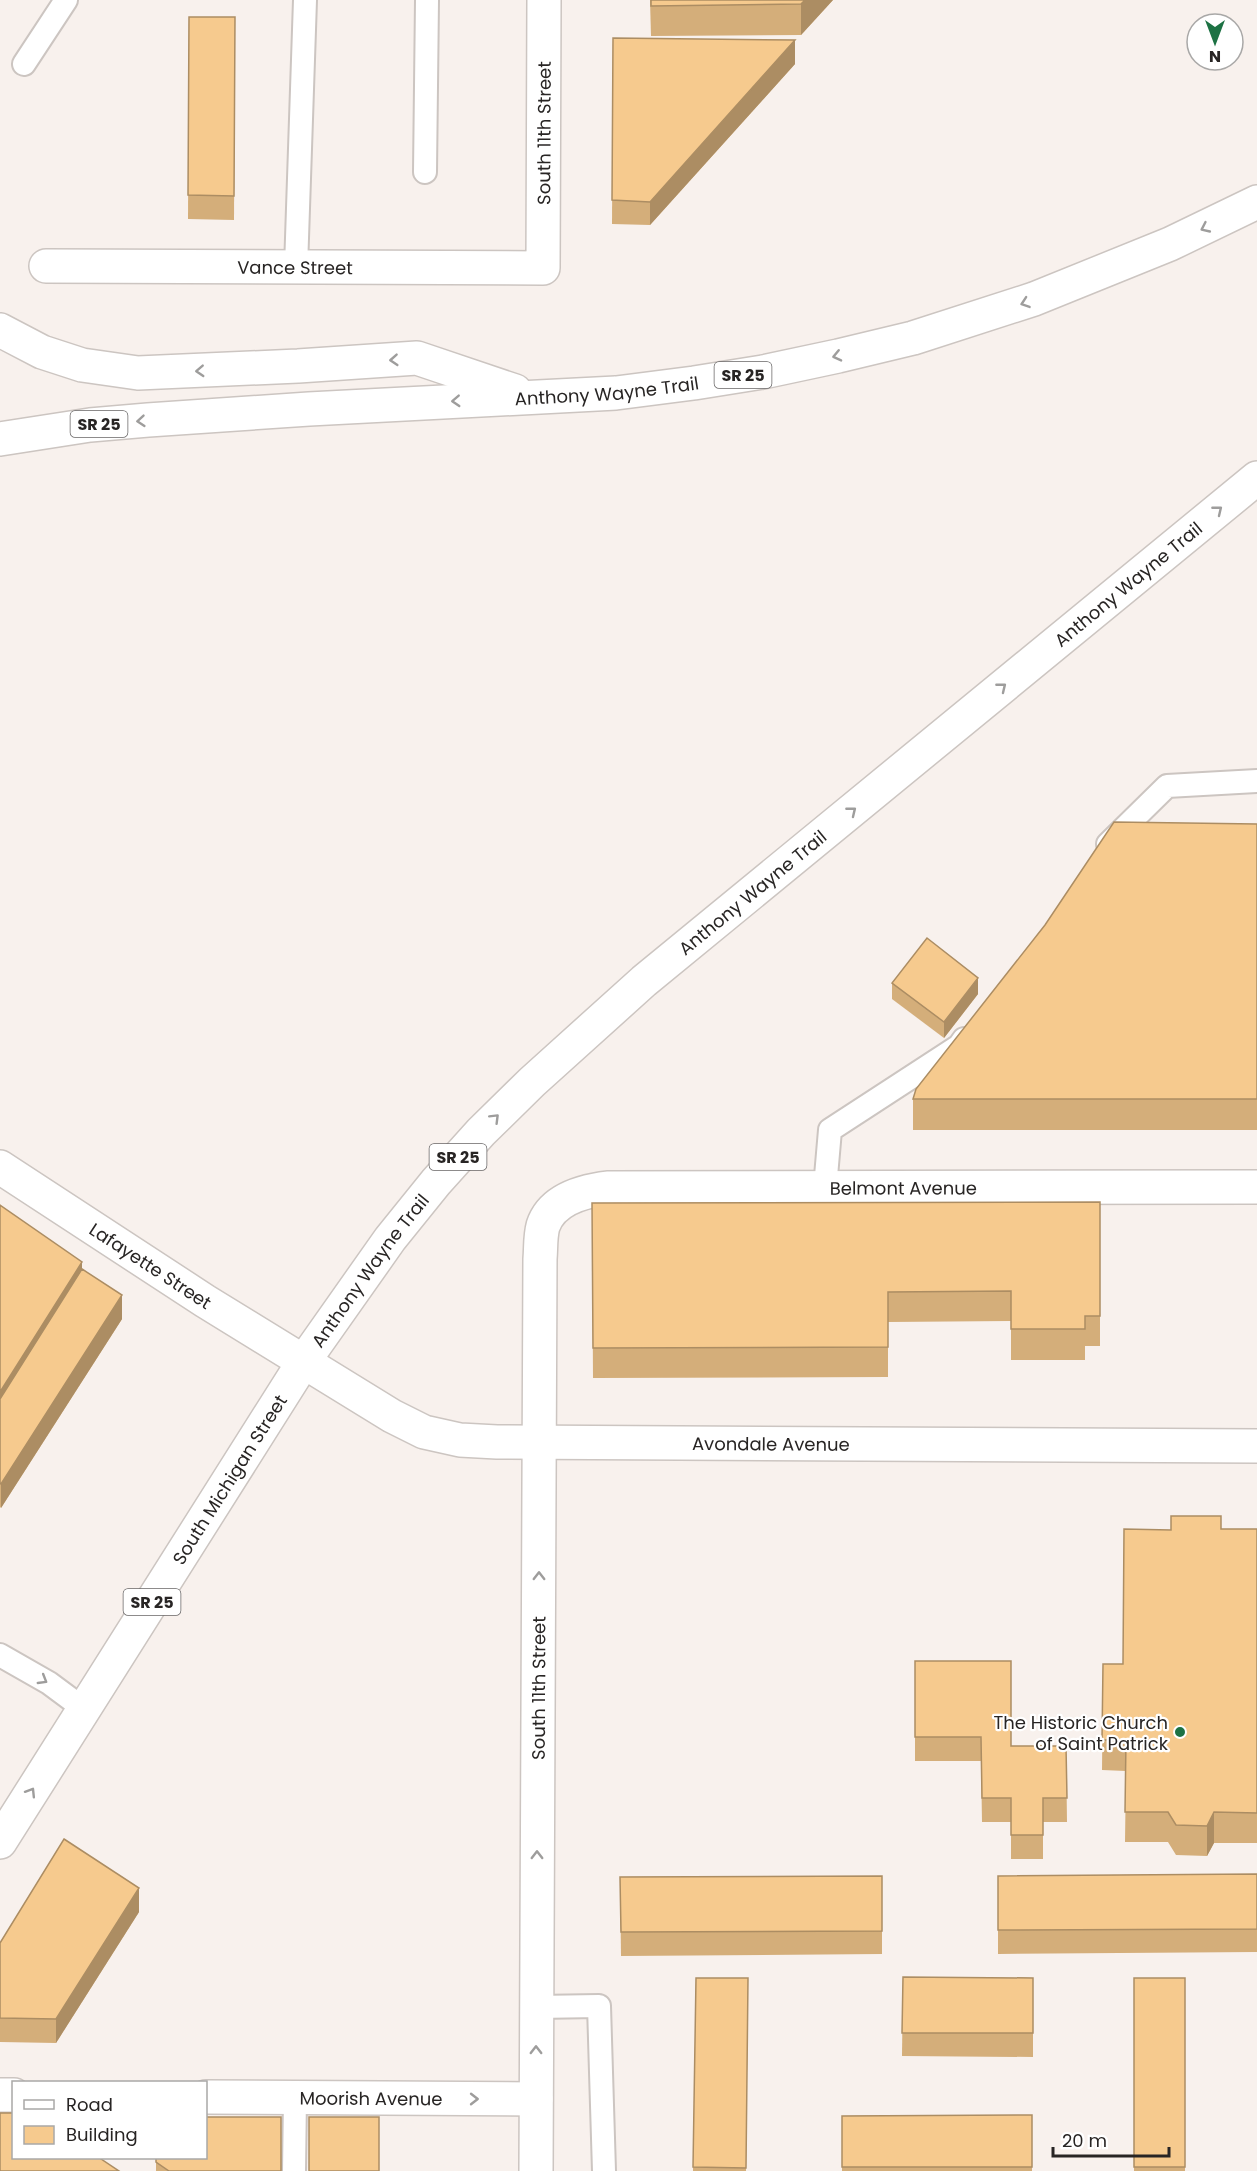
<svg xmlns="http://www.w3.org/2000/svg" width="1257" height="2171" font-family="Poppins,sans-serif">
	<style>
		.lines { fill: none; stroke-linecap: round; stroke-linejoin: round }
		.lane-casing { stroke: #ccc5c1; stroke-width: 26 }
		.street-casing { stroke: #ccc5c1; stroke-width: 36 }
		.primary-casing { stroke: #ccc5c1; stroke-width: 36 }
		.lane { stroke: #fff; stroke-width: 22 }
		.street { stroke: #fff; stroke-width: 33 }
		.primary { stroke: #fff; stroke-width: 33 }
		.wall { fill: #d4ae7a }
		.shaded-wall { fill: #ac8d63 }
		.building { fill: #f6ca8e; stroke: #ac8d63; stroke-width: 1.5 }
		.oneway { stroke: #9e9d9c }
		.poi-dot { fill: #1d7244; stroke: #fff; stroke-width: 2 }
		.labels { text-anchor: middle; dominant-baseline: central; stroke-width: 4.5; stroke-linejoin: round; paint-order: stroke }
		.shield { fill: #fff; stroke: #686666; stroke-width: 1.5 }
		.shield-label { font-size: 16px; font-weight: bold; fill: #282524 }
		.street-label { font-size: 18px; fill: #282524; stroke: #fff }
		.poi-label { font-size: 18px; fill: #282524; stroke: #fff; text-anchor: end }
	</style>
	<rect width="100%" height="100%" fill="#f8f1ed"/>
	<g class="lines">
		<g class="lane-casing">
			<g id="lane">
				<polyline points="24,64 66,0"/>
				<polyline points="425,172 427,0"/>
				<polyline points="296,268 305,0"/>
				<polyline points="1108,844 1167,786 1257,781"/>
				<polyline points="825,1188 830,1130 959,1046 964,1039"/>
				<polyline points="0,1655 49,1683 84,1709"/>
				<polyline points="536,2007 599,2006 604,2171"/>
				<polyline points="294,2171 295,2097"/>
			</g>
		</g>
		<g class="street-casing">
			<g id="street">
				<path id="s1" d="M 46,266 L 543,268 L 544,0"/>
				<path id="s2" d="M 0,1167 L 205,1301 L 392,1416 L 424,1432 L 460,1440 L 497,1442 L 1257,1446"/>
				<polyline points="0,2095 14,2095"/>
				<path id="s3" d="M 206,2097 L 536,2099"/>
				<path id="s4" d="M 536,2171 L 540,1259 C 541,1248 540,1237 543,1226 C 552,1199 583,1191 609,1188 L 1257,1187"/>
			</g>
		</g>
		<g class="primary-casing">
			<g id="primary">
				<polyline points="0,330 42,352 82,365 138,373 298,366 417,358 515,391"/>
				<path id="s5" d="M 0,439 L 90,425 L 148,420 L 309,409 L 616,393 L 694,383 L 763,372 L 838,356 L 913,338 L 1034,299 L 1170,244 L 1257,202"/>
				<path id="s6" d="M 0,1842 L 304,1361 L 390,1239 L 436,1182 L 481,1132 L 532,1082 L 644,981 L 1257,478"/>
			</g>
		</g>
		<use href="#lane" class="lane"/>
		<use href="#street" class="street"/>
		<use href="#primary" class="primary"/>
	</g>
	<g class="wall">
		<polygon points="650,0 833,0 801,35 651,36"/>
		<polygon points="189,17 235,17 234,220 188,219"/>
		<polygon points="613,38 795,64 650,225 612,224"/>
		<polygon points="1257,824 1257,1130 913,1130 913,1099"/>
		<polygon points="892,983 978,994 944,1038 892,999"/>
		<polygon points="1100,1202 1100,1346 1085,1346 1085,1360 1011,1360 1011,1321 888,1322 888,1377 593,1378 592,1203"/>
		<polygon points="0,1205 82,1269 122,1319 1,1508 0,1507"/>
		<polygon points="1221,1529 1257,1529 1257,1843 1214,1843 1207,1856 1176,1855 1168,1842 1125,1842 1126,1771 1102,1770 1103,1664 1123,1664 1171,1530"/>
		<polygon points="915,1661 1011,1746 1066,1746 1067,1822 1043,1822 1043,1859 1011,1859 1011,1822 982,1822 981,1761 915,1761"/>
		<polygon points="1257,1874 1257,1952 998,1954 998,1876"/>
		<polygon points="882,1876 882,1954 621,1956 620,1877"/>
		<polygon points="139,1912 56,2043 0,2042 0,1943"/>
		<polygon points="903,1977 1033,1978 1033,2057 902,2056"/>
		<polygon points="696,1978 748,1978 746,2171 693,2171"/>
		<rect x="1134" y="1978" width="51" height="193"/>
		<polygon points="1032,2115 1032,2171 842,2171 842,2116"/>
		<polygon points="156,2157 281,2171 156,2171"/>
	</g>
	<g class="shaded-wall">
		<polygon points="805,0 833,0 801,35 801,4"/>
		<polygon points="795,40 795,64 650,225 650,202"/>
		<polygon points="978,978 978,994 944,1038 944,1022"/>
		<polygon points="82,1262 82,1293 0,1422 0,1392"/>
		<polygon points="122,1295 122,1319 1,1508 1,1484"/>
		<polygon points="1214,1812 1214,1843 1207,1856 1207,1826"/>
		<polygon points="139,1888 139,1912 56,2043 56,2019"/>
	</g>
	<g class="building">
		<polygon points="651,0 805,0 801,4 651,6"/>
		<polygon points="189,17 235,17 234,196 188,195"/>
		<polygon points="613,38 795,40 650,202 612,200"/>
		<polygon points="1114,822 1257,824 1257,1099 913,1099 916,1089 1045,925"/>
		<polygon points="927,938 978,978 944,1022 892,983"/>
		<polygon points="1100,1202 1100,1316 1085,1316 1085,1329 1011,1329 1011,1291 888,1292 888,1347 593,1348 592,1203"/>
		<polygon points="0,1205 82,1262 0,1392"/>
		<polygon points="82,1269 122,1295 1,1484 0,1483 0,1399"/>
		<polygon points="1171,1516 1221,1516 1221,1529 1257,1529 1257,1813 1214,1812 1207,1826 1176,1825 1168,1812 1125,1812 1126,1740 1102,1740 1103,1664 1123,1664 1124,1529 1171,1530"/>
		<polygon points="915,1661 1011,1661 1011,1746 1066,1746 1067,1798 1043,1798 1043,1835 1011,1835 1011,1798 982,1798 981,1737 915,1737"/>
		<polygon points="64,1839 139,1888 56,2019 0,2018 0,1943"/>
		<polygon points="1257,1874 1257,1929 998,1930 998,1876"/>
		<polygon points="882,1876 882,1931 621,1932 620,1877"/>
		<polygon points="903,1977 1033,1978 1033,2033 902,2033"/>
		<polygon points="696,1978 748,1978 746,2168 693,2167"/>
		<rect x="1134" y="1978" width="51" height="189"/>
		<polygon points="0,2113 14,2113 14,2157 98,2157 119,2171 0,2171"/>
		<polygon points="1032,2115 1032,2167 842,2167 842,2116"/>
		<polygon points="206,2117 281,2117 281,2171 169,2171 156,2162 156,2157 206,2157"/>
		<rect x="309" y="2117" width="70" height="54"/>
	</g>
	<defs><path id="oneway-chevron" d="M-2-3.5L2.5 0L-2 3.5" fill="none" stroke-width="1.6" stroke-linecap="round" stroke-linejoin="round" transform="scale(1.5)"/></defs>
	<g class="oneway">
		<use href="#oneway-chevron" transform="translate(1205 228) rotate(155)"/>
		<use href="#oneway-chevron" transform="translate(1025 303) rotate(161)"/>
		<use href="#oneway-chevron" transform="translate(837 356) rotate(167)"/>
		<use href="#oneway-chevron" transform="translate(394 360) rotate(176)"/>
		<use href="#oneway-chevron" transform="translate(200 371) rotate(177)"/>
		<use href="#oneway-chevron" transform="translate(456 401) rotate(177)"/>
		<use href="#oneway-chevron" transform="translate(141 421) rotate(175)"/>
		<use href="#oneway-chevron" transform="translate(1218 510) rotate(-39)"/>
		<use href="#oneway-chevron" transform="translate(1002 687) rotate(-39)"/>
		<use href="#oneway-chevron" transform="translate(852 811) rotate(-39)"/>
		<use href="#oneway-chevron" transform="translate(495 1118) rotate(-45)"/>
		<use href="#oneway-chevron" transform="translate(539 1576) rotate(-90)"/>
		<use href="#oneway-chevron" transform="translate(43 1680) rotate(31)"/>
		<use href="#oneway-chevron" transform="translate(31 1792) rotate(-58)"/>
		<use href="#oneway-chevron" transform="translate(537 1855) rotate(-90)"/>
		<use href="#oneway-chevron" transform="translate(536 2050) rotate(-90)"/>
		<use href="#oneway-chevron" transform="translate(474 2099)"/>
	</g>
	<circle class="poi-dot" cx="1180" cy="1732" r="6"/>
	<g class="labels">
		<g class="shield">
			<rect x="714.5" y="362" width="57" height="26" rx="4.5"/>
			<rect x="70.5" y="411" width="57" height="26" rx="4.5"/>
			<rect x="429.5" y="1144" width="57" height="26" rx="4.5"/>
			<rect x="123.5" y="1589" width="57" height="26" rx="4.5"/>
		</g>
		<g class="shield-label">
			<text x="743" y="375">SR 25</text>
			<text x="99" y="424">SR 25</text>
			<text x="458" y="1157">SR 25</text>
			<text x="152" y="1602">SR 25</text>
		</g>
		<g class="street-label">
			<text stroke="none"><textPath href="#s1" startOffset="632">South 11th Street</textPath></text>
			<text stroke="none"><textPath href="#s1" startOffset="249">Vance Street</textPath></text>
			<text stroke="none"><textPath href="#s5" startOffset="609">Anthony Wayne Trail</textPath></text>
			<text stroke="none"><textPath href="#s6" startOffset="1707">Anthony Wayne Trail</textPath></text>
			<text stroke="none"><textPath href="#s6" startOffset="1221">Anthony Wayne Trail</textPath></text>
			<text stroke="none"><textPath href="#s4" startOffset="1320">Belmont Avenue</textPath></text>
			<text stroke="none"><textPath href="#s2" startOffset="180">Lafayette Street</textPath></text>
			<text stroke="none"><textPath href="#s6" startOffset="681">Anthony Wayne Trail</textPath></text>
			<text stroke="none"><textPath href="#s2" startOffset="848">Avondale Avenue</textPath></text>
			<text stroke="none"><textPath href="#s6" startOffset="429">South Michigan Street</textPath></text>
			<text stroke="none"><textPath href="#s4" startOffset="483">South 11th Street</textPath></text>
			<text stroke="none"><textPath href="#s3" startOffset="165">Moorish Avenue</textPath></text>
		</g>
		<g class="poi-label">
			<text x="1168" y="1722">The Historic Church<tspan x="1168" dy="21">of Saint Patrick</tspan></text>
		</g>
	</g>
	<rect x="12" y="2081" width="195" height="78" fill="#ffffff" stroke="#a9a8a7" stroke-width="1.5"/>
	<rect x="24" y="2100" width="30" height="9" fill="#ffffff" stroke="#a9a8a7" stroke-width="1.5"/>
	<text x="66" y="2111" font-size="18" fill="#282524">Road</text>
	<rect x="24" y="2126" width="30" height="18" fill="#f6ca8e" stroke="#a9a8a7" stroke-width="1.5"/>
	<text x="66" y="2141" font-size="18" fill="#282524">Building</text>
	<g transform="translate(1215 42) rotate(180)"><circle r="28" fill="#ffffff" stroke="#a9a8a7" stroke-width="1.5"/>
	<path d="M0-4.5L10 22L0 15L-10 22Z" fill="#1d7244"/>
	<text y="-9" font-size="16" font-weight="bold" text-anchor="middle" fill="#282524">N</text>
	</g>
	<path d="M1053 2147v9h116v-9" fill="none" stroke="#282524" stroke-width="3"/>
	<text x="1062" y="2147" font-size="18" fill="#282524" stroke="#ffffff" stroke-width="4.5" paint-order="stroke">20 m</text>
</svg>
